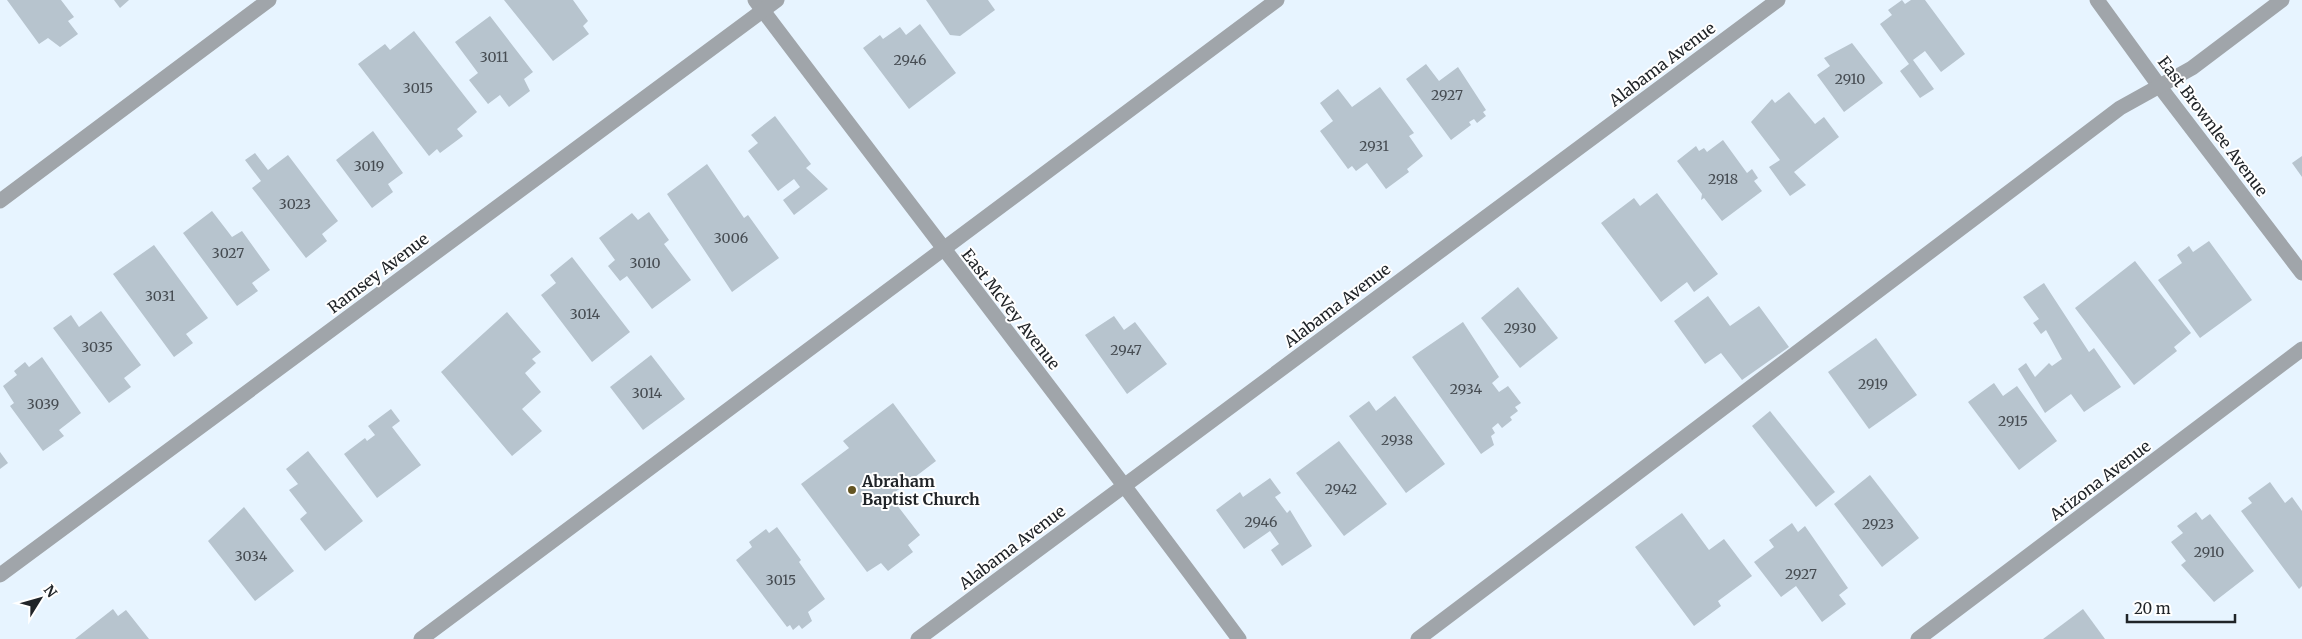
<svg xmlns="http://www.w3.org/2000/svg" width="2302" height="639" font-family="Merriweather,serif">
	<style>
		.building { fill: #b7c4ce }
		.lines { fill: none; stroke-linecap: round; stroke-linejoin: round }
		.minor { stroke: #a0a5aa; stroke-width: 15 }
		.poi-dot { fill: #645522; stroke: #fff; stroke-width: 2 }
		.labels { text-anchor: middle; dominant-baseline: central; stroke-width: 4; stroke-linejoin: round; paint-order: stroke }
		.number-label { font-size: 14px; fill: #464c52 }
		.street-label { font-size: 16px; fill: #202428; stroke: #fff }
		.poi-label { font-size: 16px; font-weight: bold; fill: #202428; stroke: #fff; text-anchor: start }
	</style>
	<rect width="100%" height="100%" fill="#e7f4ff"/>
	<g class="building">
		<polygon points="7,0 61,0 74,17 68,21 78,34 60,47 48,38 39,44"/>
		<polygon points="114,0 129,0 120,8"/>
		<polygon points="504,0 573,0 588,21 583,26 589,34 553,61"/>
		<polygon points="926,0 988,0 995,10 960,36 950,35"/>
		<polygon points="1902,0 1905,4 1911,0 1925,0 1965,54 1941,72 1925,51 1913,60 1934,89 1920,98 1900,71 1909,64 1880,24 1892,15 1888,10"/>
		<polygon points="490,16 533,72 524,79 530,91 509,107 500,95 488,104 469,80 478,73 455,42"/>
		<polygon points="920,24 956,73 909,109 863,48 880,35 883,39 900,27 906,35"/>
		<polygon points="414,31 477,112 457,129 463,136 440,153 437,149 429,156 358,64 385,44 390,50"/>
		<polygon points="1852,43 1883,83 1844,112 1817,75 1830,66 1824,58"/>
		<polygon points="1426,64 1439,81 1458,67 1486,110 1483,112 1486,116 1477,123 1474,119 1469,122 1471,125 1451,140 1406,79"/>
		<polygon points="1380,87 1414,133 1409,136 1423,156 1407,169 1409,172 1386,189 1367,163 1356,171 1352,166 1348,169 1320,131 1333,121 1320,103 1338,89 1352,107"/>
		<polygon points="1789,92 1815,124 1824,117 1839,137 1794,172 1806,185 1790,196 1769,167 1780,160 1751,122 1772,99 1775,103"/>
		<polygon points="775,116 811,164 806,168 828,189 794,215 783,200 800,187 794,179 778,191 748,151 758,143 751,135"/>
		<polygon points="373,131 403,173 388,184 393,192 372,208 336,160"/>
		<polygon points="1723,140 1747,173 1752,169 1758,178 1754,181 1762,191 1722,221 1704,198 1701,200 1702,194 1677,161 1696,146 1699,151 1704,148 1707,152"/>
		<polygon points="255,153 268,170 288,155 338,221 322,234 327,241 306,258 252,188 261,181 245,160"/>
		<polygon points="2302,156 2302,177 2292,163"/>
		<polygon points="707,164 744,218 748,215 779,258 732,292 667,194"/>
		<polygon points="1657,193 1718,274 1694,292 1687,282 1661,302 1601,223 1634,198 1640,206"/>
		<polygon points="212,211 232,237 242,231 270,270 252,283 258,291 237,306 183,233"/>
		<polygon points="649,212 669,240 664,244 691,280 652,309 627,276 620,281 608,266 615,260 599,238 632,213 638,220"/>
		<polygon points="2209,241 2252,300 2200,338 2158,280 2182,263 2177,255 2189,246 2193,252"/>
		<polygon points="154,245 208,318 186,334 193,343 174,357 113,274"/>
		<polygon points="572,257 630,332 592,362 541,295 556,283 550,275"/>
		<polygon points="2135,261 2191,333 2174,347 2177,351 2134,385 2075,308"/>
		<polygon points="2044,283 2089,352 2094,348 2121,387 2084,412 2071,394 2045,413 2018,369 2026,363 2035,377 2049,363 2052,366 2062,359 2046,330 2041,334 2033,323 2039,319 2023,297"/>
		<polygon points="1518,287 1558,338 1520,368 1481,318"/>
		<polygon points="1708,296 1730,326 1759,306 1789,347 1742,380 1721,353 1705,364 1674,321"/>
		<polygon points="101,311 141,365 124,378 131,387 109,403 53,328 71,315 79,327"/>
		<polygon points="507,312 541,352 532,359 536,363 525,373 541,392 522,409 542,431 512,456 441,372"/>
		<polygon points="1114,316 1124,330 1135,322 1167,364 1127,394 1085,335"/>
		<polygon points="1463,322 1499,377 1492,383 1499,392 1508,386 1521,403 1515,407 1518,411 1510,417 1512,420 1502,428 1498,423 1492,428 1495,433 1491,436 1494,445 1481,454 1412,357"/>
		<polygon points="1876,338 1917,395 1869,429 1828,372"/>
		<polygon points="651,355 685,399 643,430 610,387"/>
		<polygon points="42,357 81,413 59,430 64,436 43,451 10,406 14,403 3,386 17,375 14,371 25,362 29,367"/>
		<polygon points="1994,383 2003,396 2017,386 2057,441 2019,470 1968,402"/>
		<polygon points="1395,396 1445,464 1406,493 1349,416 1369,401 1376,411"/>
		<polygon points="893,403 936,461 890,496 920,535 908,545 913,552 888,571 881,563 867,572 801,484 849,448 843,441"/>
		<polygon points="391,409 400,421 392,427 421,465 377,498 344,454 365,438 367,441 375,435 368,426"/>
		<polygon points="1770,411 1835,492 1816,507 1752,426"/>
		<polygon points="1339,441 1387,504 1344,536 1296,473"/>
		<polygon points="308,451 363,521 325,551 300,519 307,513 289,490 298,484 286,469"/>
		<polygon points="0,452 8,463 0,469"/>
		<polygon points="1870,475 1919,538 1882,567 1834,504"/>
		<polygon points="1270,478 1281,493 1275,497 1287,513 1290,510 1312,546 1282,566 1271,550 1279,544 1270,531 1244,549 1216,510 1240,492 1243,497"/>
		<polygon points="2270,482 2285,503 2292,497 2302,511 2302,586 2299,589 2241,511 2252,503 2248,498"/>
		<polygon points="244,507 294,571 255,601 208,541"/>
		<polygon points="2196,512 2202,520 2210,514 2254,571 2214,602 2181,565 2186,561 2171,542 2183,533 2177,526"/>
		<polygon points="1682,513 1709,550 1724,539 1752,576 1718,601 1721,606 1694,626 1635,547"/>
		<polygon points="1792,523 1798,532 1805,526 1848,588 1839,595 1846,604 1822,622 1796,586 1781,597 1754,562 1774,547 1769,540"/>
		<polygon points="777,527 801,560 799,562 825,599 808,612 812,621 802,629 799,625 793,630 790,625 787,627 736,560 752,547 749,542 766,529 769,533"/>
		<polygon points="113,609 118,616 126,610 149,639 75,639"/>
		<polygon points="2083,609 2105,639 2043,639"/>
	</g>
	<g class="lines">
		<g class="minor">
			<path d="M 755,0 C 916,214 1080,424 1239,639"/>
			<polyline points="2097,0 2160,87 2302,273"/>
			<polyline points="0,201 269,0"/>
			<polyline points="0,575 777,0"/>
			<polyline points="421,639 1277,0"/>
			<polyline points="918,639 1778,0"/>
			<polyline points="1418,639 2120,108 2192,68 2282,0"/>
			<polyline points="1918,639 2302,349"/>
		</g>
	</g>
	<circle class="poi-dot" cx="852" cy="490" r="5"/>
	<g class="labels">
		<g class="number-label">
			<text x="494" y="57">3011</text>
			<text x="910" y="60">2946</text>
			<text x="1850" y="79">2910</text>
			<text x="418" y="88">3015</text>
			<text x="1447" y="95">2927</text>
			<text x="1374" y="146">2931</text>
			<text x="369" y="166">3019</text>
			<text x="1723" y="179">2918</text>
			<text x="295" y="204">3023</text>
			<text x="731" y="238">3006</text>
			<text x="228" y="253">3027</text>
			<text x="645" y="263">3010</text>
			<text x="160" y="296">3031</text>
			<text x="585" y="314">3014</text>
			<text x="1520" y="328">2930</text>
			<text x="97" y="347">3035</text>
			<text x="1126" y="350">2947</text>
			<text x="1873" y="384">2919</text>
			<text x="1466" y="389">2934</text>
			<text x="647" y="393">3014</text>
			<text x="43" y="404">3039</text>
			<text x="2013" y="421">2915</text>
			<text x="1397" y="440">2938</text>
			<text x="1341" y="489">2942</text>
			<text x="1261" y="522">2946</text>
			<text x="1878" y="524">2923</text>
			<text x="2209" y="552">2910</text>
			<text x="251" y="556">3034</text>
			<text x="1801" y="574">2927</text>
			<text x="781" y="580">3015</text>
		</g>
		<g class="street-label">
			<text transform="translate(1662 64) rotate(-37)">Alabama Avenue</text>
			<text transform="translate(2213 126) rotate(53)">East Brownlee Avenue</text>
			<text transform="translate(378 273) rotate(-37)">Ramsey Avenue</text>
			<text transform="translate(1337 305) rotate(-37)">Alabama Avenue</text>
			<text transform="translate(1011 309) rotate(52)">East McVey Avenue</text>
			<text transform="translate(2100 480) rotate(-37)">Arizona Avenue</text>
			<text transform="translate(1012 547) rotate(-37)">Alabama Avenue</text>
		</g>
		<g class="poi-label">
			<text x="862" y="481">Abraham<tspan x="862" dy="18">Baptist Church</tspan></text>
		</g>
	</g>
	<g transform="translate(40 599) rotate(53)" stroke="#ffffff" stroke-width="4" paint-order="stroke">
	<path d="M0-4L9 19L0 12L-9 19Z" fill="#202428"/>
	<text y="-8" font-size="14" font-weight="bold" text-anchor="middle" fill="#202428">N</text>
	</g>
	<path d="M2127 614v8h108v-8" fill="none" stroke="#202428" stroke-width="2.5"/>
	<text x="2134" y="614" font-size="15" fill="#202428" stroke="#ffffff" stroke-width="4" paint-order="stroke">20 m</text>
</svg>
